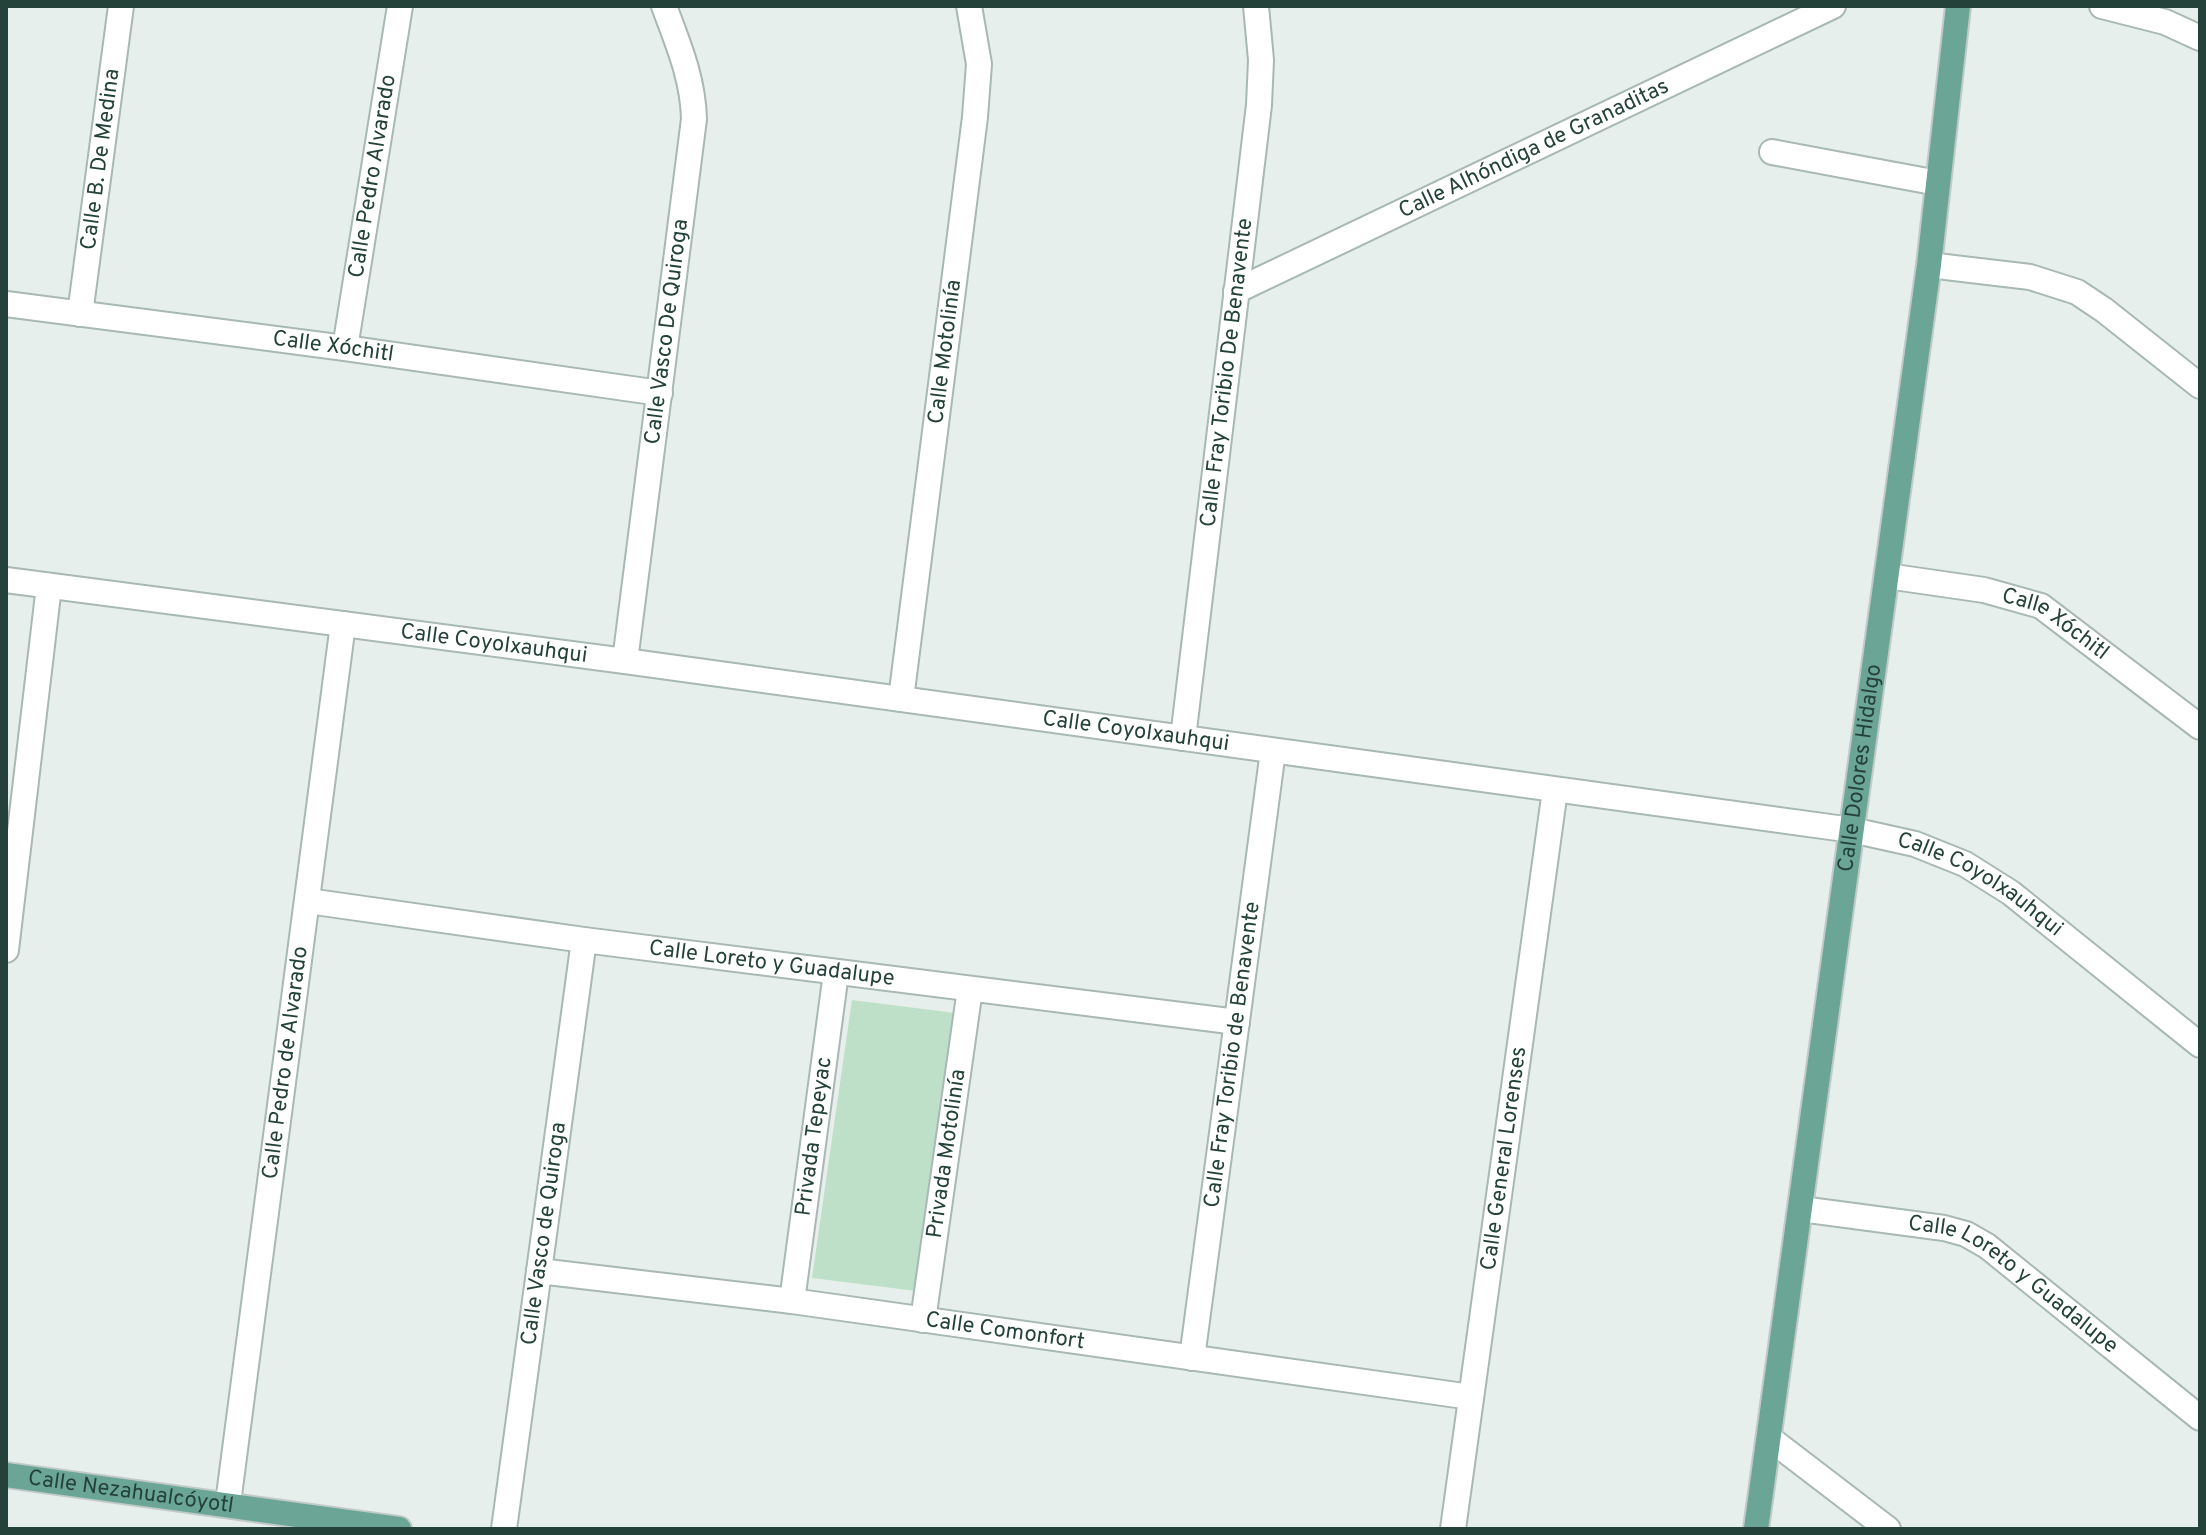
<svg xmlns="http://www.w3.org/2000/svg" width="2206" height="1535" font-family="Overpass,sans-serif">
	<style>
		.green { fill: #bfe0c8 }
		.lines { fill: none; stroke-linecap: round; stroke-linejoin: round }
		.minor-casing { stroke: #a8b8b2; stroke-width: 28 }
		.major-casing { stroke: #c2cac8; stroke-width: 28 }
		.minor { stroke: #fff; stroke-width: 24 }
		.major { stroke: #6aa596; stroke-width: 24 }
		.labels { text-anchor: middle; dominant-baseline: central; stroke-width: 8; stroke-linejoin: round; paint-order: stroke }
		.street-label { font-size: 22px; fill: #24423a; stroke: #f7fbf9 }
	</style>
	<rect width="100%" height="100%" fill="#e6efeb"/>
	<polygon class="green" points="852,1000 955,1013 916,1291 812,1278"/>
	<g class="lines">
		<g class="minor-casing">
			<g id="minor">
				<polyline points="2102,6 2165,22 2200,38"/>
				<polyline points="1772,152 1938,183"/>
				<polyline points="1929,265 2030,277 2077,292 2104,310 2200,386"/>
				<path id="s1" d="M 1236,291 L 1833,6"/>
				<path id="s2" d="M 6,304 L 345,348 L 660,393"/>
				<path id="s3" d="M 80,314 L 121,6"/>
				<path id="s4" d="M 345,348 L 400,6"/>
				<path id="s5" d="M 1887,576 L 1984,590 L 2041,606 L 2200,727"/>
				<path id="s6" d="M 6,580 L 625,661 L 1852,830 L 1915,844 L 1965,864 L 2011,893 L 2200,1045"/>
				<path id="s7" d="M 625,661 L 694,119 C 693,78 678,44 664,6"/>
				<path id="s8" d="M 901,699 L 975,117 L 979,64 L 969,6"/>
				<path id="s9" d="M 1183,738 L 1259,105 L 1261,60 L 1256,6"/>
				<path id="s10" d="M 308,901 L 584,940 L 1237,1022"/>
				<polyline points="6,950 49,586"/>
				<path id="s11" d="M 1801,1209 L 1944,1228 L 1966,1234 L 1987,1246 L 2200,1418"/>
				<path id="s12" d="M 539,1271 L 792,1301 L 1471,1397"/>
				<path id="s13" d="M 792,1301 L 836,973"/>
				<path id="s14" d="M 923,1320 L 970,989"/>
				<path id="s15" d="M 1192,1358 L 1273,751"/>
				<polyline points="1769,1438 1888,1529"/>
				<path id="s16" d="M 228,1503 L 343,624"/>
				<path id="s17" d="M 504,1529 L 584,940"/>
				<path id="s18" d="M 1453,1529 L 1555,790"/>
			</g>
		</g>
		<g class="major-casing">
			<g id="major">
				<path id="s19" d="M 6,1475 L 399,1529"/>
				<path id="s20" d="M 1756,1529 L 1929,265 L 1958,6"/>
			</g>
		</g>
		<use href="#minor" class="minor"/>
		<use href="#major" class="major"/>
	</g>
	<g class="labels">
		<g class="street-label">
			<text stroke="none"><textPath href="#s1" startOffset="330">Calle Alhóndiga de Granaditas</textPath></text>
			<text stroke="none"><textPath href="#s3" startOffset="156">Calle B. De Medina</textPath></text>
			<text stroke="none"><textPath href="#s4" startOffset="174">Calle Pedro Alvarado</textPath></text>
			<text stroke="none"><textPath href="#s7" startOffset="332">Calle Vasco De Quiroga</textPath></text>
			<text stroke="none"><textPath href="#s2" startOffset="330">Calle Xóchitl</textPath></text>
			<text stroke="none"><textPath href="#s8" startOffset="350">Calle Motolinía</textPath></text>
			<text stroke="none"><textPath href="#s9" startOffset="368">Calle Fray Toribio De Benavente</textPath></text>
			<text stroke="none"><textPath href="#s5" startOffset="178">Calle Xóchitl</textPath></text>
			<text stroke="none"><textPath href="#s6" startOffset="492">Calle Coyolxauhqui</textPath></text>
			<text stroke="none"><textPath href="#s6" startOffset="1140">Calle Coyolxauhqui</textPath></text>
			<text stroke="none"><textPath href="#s20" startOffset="768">Calle Dolores Hidalgo</textPath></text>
			<text stroke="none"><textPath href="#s6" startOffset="2004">Calle Coyolxauhqui</textPath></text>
			<text stroke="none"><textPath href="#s10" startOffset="468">Calle Loreto y Guadalupe</textPath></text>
			<text stroke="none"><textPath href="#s15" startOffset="306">Calle Fray Toribio de Benavente</textPath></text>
			<text stroke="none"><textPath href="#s16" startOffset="444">Calle Pedro de Alvarado</textPath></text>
			<text stroke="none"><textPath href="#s13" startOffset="166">Privada Tepeyac</textPath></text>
			<text stroke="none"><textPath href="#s14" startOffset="168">Privada Motolinía</textPath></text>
			<text stroke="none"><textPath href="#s18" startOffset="374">Calle General Lorenses</textPath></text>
			<text stroke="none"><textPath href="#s17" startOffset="298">Calle Vasco de Quiroga</textPath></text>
			<text stroke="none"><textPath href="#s11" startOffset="232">Calle Loreto y Guadalupe</textPath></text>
			<text stroke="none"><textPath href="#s12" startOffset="470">Calle Comonfort</textPath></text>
			<text stroke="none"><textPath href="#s19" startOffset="126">Calle Nezahualcóyotl</textPath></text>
		</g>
	</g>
	<rect width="2206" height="1535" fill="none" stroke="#24423a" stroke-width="16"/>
</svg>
